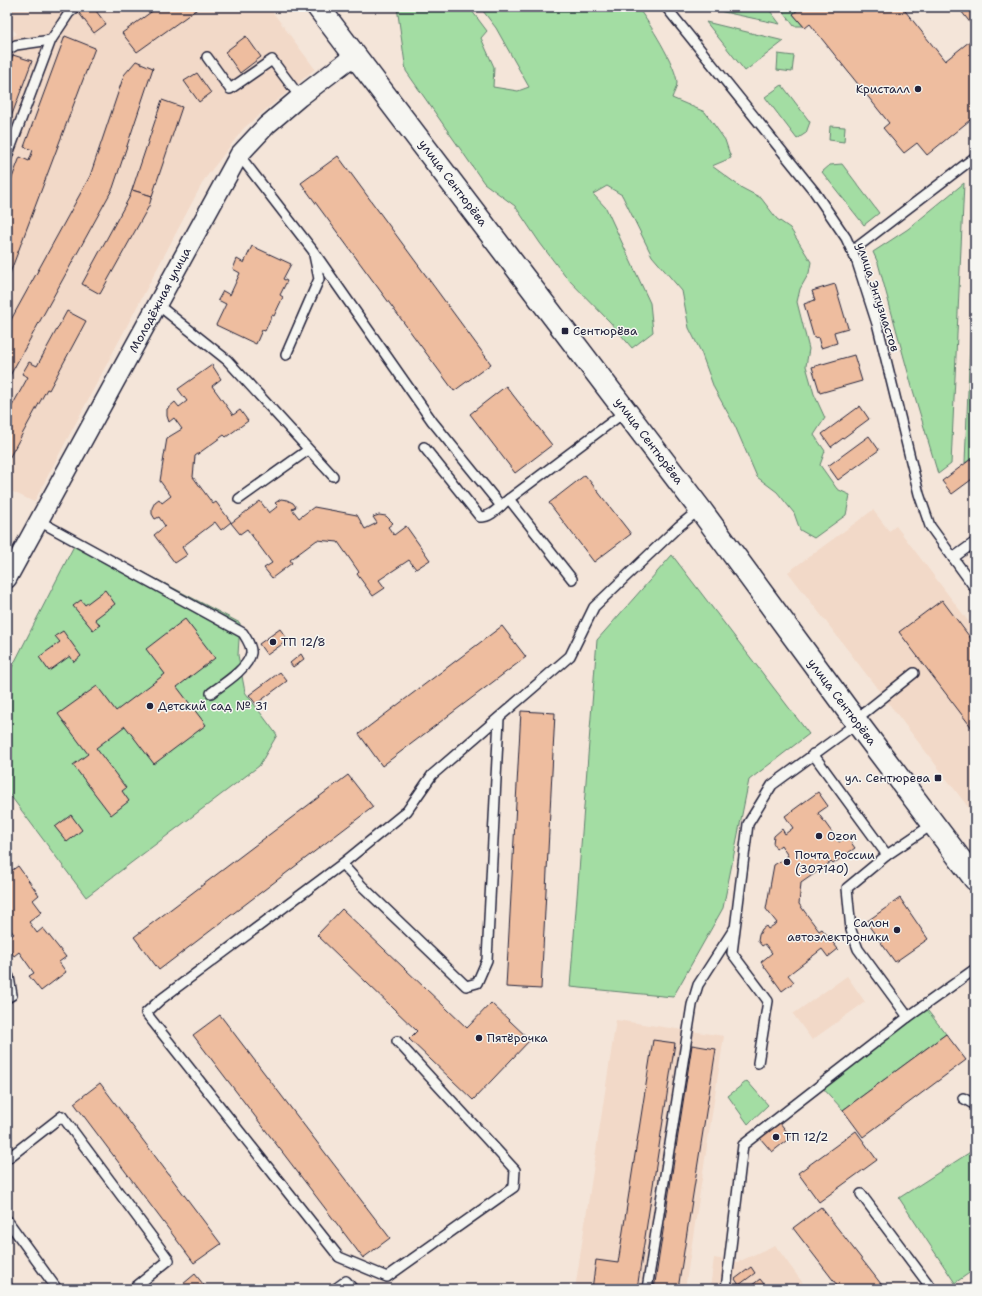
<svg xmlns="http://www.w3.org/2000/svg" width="982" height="1296" font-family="'Shantell Sans',sans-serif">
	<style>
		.built { fill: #f2d9c8 }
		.green { fill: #a3dda3; stroke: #62806f }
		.building { fill: #eebd9f; stroke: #22223b }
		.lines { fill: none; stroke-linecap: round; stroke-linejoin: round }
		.service-casing { stroke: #22223b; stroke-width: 12 }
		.minor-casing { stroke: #22223b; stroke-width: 21 }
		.secondary-casing { stroke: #22223b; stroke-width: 25 }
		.service { stroke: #f6f6f2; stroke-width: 9 }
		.minor { stroke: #f6f6f2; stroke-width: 18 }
		.secondary { stroke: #f6f6f2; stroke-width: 22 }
		.poi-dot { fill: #22223b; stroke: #f6f6f2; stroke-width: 1.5 }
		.labels { text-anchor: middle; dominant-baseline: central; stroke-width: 3; stroke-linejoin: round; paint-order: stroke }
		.poi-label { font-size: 12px; fill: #22223b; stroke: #f6f6f2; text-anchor: start }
		.street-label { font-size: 12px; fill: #22223b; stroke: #f6f6f2 }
	</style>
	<rect width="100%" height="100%" fill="#f4e5d9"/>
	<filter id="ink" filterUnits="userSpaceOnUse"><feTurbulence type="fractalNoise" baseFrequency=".025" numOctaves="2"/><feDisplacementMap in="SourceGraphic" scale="8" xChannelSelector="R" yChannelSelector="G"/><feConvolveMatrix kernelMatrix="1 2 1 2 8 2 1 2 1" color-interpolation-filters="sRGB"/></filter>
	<g filter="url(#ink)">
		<g class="built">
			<polygon points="7,7 269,7 315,69 244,128 204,180 34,502 7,489 7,39 17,34 7,22"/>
			<polygon points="873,510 889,531 896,526 975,630 975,816 788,572"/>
			<polygon points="847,976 865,1002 812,1040 793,1014"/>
			<polygon points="616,1020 724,1036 685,1289 575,1289"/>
			<polygon points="775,1245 807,1289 710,1289 714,1258 738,1262"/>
		</g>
		<g class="green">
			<path d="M 397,7 L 469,7 L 487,31 L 481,38 L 494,67 L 493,87 L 518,91 L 529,87 L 496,28 L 480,7 L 637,7 C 648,20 677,67 677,83 C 677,88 673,94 672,98 L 705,112 L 725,140 L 731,158 L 712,166 L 742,188 L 761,198 L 777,219 L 790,228 L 811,262 L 809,273 L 800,289 L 797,302 L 809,349 L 806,366 L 814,394 L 825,418 L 814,435 L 825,451 L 820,465 L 837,489 L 850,495 L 846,515 L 814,538 L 800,530 L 794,513 L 777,492 L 757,477 L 735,426 L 714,388 L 701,352 L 689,328 L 682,291 L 652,256 L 622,195 L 607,186 L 593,194 L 606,208 L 650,303 L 653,332 L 632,348 L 610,322 L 565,276 L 540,243 L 515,206 L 484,183 L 406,71 Z"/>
			<polygon points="700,7 767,7 780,24"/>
			<polygon points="780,7 799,7 800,8 793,14 803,26 794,26"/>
			<polygon points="706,22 784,41 745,71"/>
			<polygon points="778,54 794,56 792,72 777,70"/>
			<polygon points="782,85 810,122 806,133 797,139 765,97"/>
			<polygon points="830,126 845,127 844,142 829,140"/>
			<polygon points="842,164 879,213 864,225 822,172 830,165"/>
			<polygon points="964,183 951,464 938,474 912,387 878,263 873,252 908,229"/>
			<polygon points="975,221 975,456 965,463"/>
			<polygon points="78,538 240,623 238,655 245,692 277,735 259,766 86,897 7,791 7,677"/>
			<polygon points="672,555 809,734 749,780 723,908 673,997 570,987 597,640"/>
			<polygon points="924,1006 946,1034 843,1110 820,1085"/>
			<polygon points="747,1081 768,1105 748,1124 728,1096"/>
			<polygon points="975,1149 975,1269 955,1283 899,1198"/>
		</g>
		<g class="building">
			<polygon points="88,7 93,7 106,24 94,33 79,13"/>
			<polygon points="158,7 200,7 137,52 122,33"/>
			<polygon points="799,7 902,7 945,61 975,37 975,116 927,155 917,143 904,153 883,128 889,123 810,24 805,28 793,14 800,8"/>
			<polygon points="958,7 975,7 975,29"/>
			<polygon points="65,36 95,48 7,281 7,217 8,218 11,210 7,208 7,191 20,157 29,161 33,150 24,147"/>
			<polygon points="246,36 261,57 240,73 225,52"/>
			<polygon points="13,55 32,61 7,128 7,70"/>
			<polygon points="136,61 153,68 113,188 7,381 7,327 90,176 124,75"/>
			<polygon points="197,73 211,93 199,102 184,81"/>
			<polygon points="162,100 182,107 152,196 132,190"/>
			<polygon points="338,156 491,364 454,391 301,183"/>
			<polygon points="132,190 152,196 149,206 100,294 82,284 130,196"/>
			<polygon points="252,246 291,264 283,279 287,281 280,295 283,297 274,316 272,315 265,331 262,330 256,344 216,325 226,304 218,300 223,291 230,295 240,273 233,269 237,259 244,263"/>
			<polygon points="835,284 848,328 834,332 837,343 821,348 818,337 814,338 804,304 815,300 812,291"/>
			<polygon points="67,311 86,321 49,390 47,389 7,462 7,415 28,377 22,374 29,362 37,366"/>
			<polygon points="854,355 862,381 820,393 812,367"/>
			<polygon points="212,365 221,379 212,386 233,415 240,410 248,421 226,437 224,435 195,456 193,477 213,504 216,502 231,522 221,530 215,522 182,547 187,555 175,563 154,535 165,526 159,517 155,519 152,514 152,508 155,502 159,499 162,503 171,496 160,481 167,438 182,429 174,418 169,422 167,416 167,409 175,402 179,407 187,401 178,389"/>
			<polygon points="506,386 552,445 515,473 470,414"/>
			<polygon points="860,406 869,419 831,447 822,434"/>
			<polygon points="869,436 879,450 838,480 828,466"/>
			<polygon points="975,456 975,477 952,494 942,481"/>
			<polygon points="585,475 631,534 594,562 549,503"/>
			<polygon points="281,499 287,500 293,503 296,507 292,509 299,518 314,507 357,515 365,529 377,523 373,517 379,515 386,516 393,523 388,527 394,535 406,526 430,560 416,569 409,560 379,580 385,588 373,596 357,574 359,572 338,542 317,540 290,560 292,563 272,578 264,568 272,563 247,529 240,534 231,523 260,501 269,513 278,506 275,503"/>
			<polygon points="105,590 115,604 95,619 100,625 93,630 73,606 81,600 85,605"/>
			<polygon points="942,600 975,644 975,732 899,632"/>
			<polygon points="185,619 215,658 177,687 206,725 154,764 125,726 96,748 126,788 122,791 129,801 111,815 73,765 88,754 58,714 97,686 116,711 165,674 146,649"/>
			<polygon points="502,626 526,657 382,766 359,734"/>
			<polygon points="280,629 288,640 267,655 259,644"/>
			<polygon points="63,631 81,656 74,662 70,656 49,671 39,657 60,642 55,636"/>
			<polygon points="301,654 304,659 293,667 290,663"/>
			<polygon points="280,672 287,681 256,704 249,695"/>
			<polygon points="521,711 555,713 541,989 506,987"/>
			<polygon points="348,775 373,807 159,970 134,937"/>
			<polygon points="818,792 828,806 818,813 839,842 847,837 855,848 833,864 831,862 801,883 799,904 819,931 822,929 838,949 828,957 822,949 788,975 794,982 782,991 761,962 772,953 765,944 762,946 758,941 759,935 762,929 766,926 768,929 777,923 766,909 774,865 788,856 781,845 776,849 773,843 774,836 782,829 785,834 793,828 785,816"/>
			<polygon points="71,815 82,830 67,842 55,827"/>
			<polygon points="18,866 39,895 33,900 42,912 29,922 37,933 43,928 66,957 59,962 66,972 41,991 29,976 34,973 19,952 14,956 7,946 7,939 14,934 7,926 7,867 11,871"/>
			<polygon points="900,898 928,939 895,962 866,922"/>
			<polygon points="342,909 467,1028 491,1003 530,1040 473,1100 409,1039 417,1031 317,935"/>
			<polygon points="220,1015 390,1238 363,1258 193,1035"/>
			<polygon points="946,1034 966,1060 863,1137 843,1110"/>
			<polygon points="653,1040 675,1043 637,1289 592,1289 596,1260 618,1263"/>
			<polygon points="692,1045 716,1049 678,1289 654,1289"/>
			<polygon points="100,1083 221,1244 194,1263 74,1103"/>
			<polygon points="780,1123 791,1137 772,1152 760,1138"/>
			<polygon points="856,1131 877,1160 819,1202 798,1173"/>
			<polygon points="821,1207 885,1289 840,1289 793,1228"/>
			<polygon points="751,1267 755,1273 739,1285 735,1279"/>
			<polygon points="195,1274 207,1289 177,1289"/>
			<polygon points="7,1278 16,1289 7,1289"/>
			<polygon points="760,1279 768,1289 754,1289 751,1286"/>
		</g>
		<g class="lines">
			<g class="service-casing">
				<g id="service">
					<polyline points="666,7 814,191 846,238 857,262 878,327 919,494 930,526 975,588"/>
					<polyline points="7,50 16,45 51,40"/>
					<polyline points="207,57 230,89 272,60 300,97"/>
					<polyline points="239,155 314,252 432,421 501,506"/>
					<polyline points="7,157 51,40 69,13 76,7"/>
					<polyline points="852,251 975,157"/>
					<polyline points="158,305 227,360 333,476"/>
					<polyline points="286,355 319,279 314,255"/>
					<path d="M 424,447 L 480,517 C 491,518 501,505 509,499 L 572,579"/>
					<polyline points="239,499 308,450"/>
					<polyline points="509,499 626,411"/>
					<path d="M 39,521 L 243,633 C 246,638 252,646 251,653 C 248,669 223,684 211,693"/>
					<polyline points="953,558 975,542"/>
					<polyline points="855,720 914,673"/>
					<polyline points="813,754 887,855"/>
					<polyline points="342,864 362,886 466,986 477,983 487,960 499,718"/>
					<polyline points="7,974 9,977 12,995 7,998"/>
					<polyline points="908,1017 975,969"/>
					<polyline points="397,1041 515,1170 514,1187 387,1277 339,1257 146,1013 160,1000 342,864 407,811 432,775 570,656 594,607 678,527 700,509"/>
					<polyline points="758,1063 768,1001 732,953 748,824 772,785 857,723"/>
					<polyline points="963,1098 975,1105"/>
					<polyline points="7,1159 62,1116 169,1260 133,1289"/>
					<polyline points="861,1194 932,1289"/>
					<polyline points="7,1220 57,1289"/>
					<polyline points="335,1289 346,1281 353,1289"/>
					<polyline points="647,1289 692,1005 698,985 734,929"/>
					<polyline points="726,1289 743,1145 908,1017 858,949 851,930 847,888 887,855 933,824"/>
				</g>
			</g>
			<g class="minor-casing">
				<polyline id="minor" points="7,579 239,155 267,125 300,97 355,55"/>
			</g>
			<g class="secondary-casing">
				<polyline id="secondary" points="318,7 700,509 855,720 975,879"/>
			</g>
			<use href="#service" class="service"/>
			<use href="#minor" class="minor"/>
			<use href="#secondary" class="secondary"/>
		</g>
	</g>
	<g class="poi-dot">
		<circle cx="918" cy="89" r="4"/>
		<rect x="561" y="327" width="8" height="8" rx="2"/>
		<circle cx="273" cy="642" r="4"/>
		<circle cx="150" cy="706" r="4"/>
		<rect x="934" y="774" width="8" height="8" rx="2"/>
		<circle cx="819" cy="836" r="4"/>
		<circle cx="787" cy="862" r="4"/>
		<circle cx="897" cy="930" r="4"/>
		<circle cx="479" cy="1038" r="4"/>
		<circle cx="776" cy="1137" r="4"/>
	</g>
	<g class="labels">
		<g class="poi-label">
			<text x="910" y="89" text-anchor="end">Кристалл</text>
			<text x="573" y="331">Сентюрёва</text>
			<text x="281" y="642">ТП 12/8</text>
			<text x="158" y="706">Детский сад № 31</text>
			<text x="930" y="778" text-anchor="end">ул. Сентюрева</text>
			<text x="827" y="836">Ozon</text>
			<text x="795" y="855">Почта России<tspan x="795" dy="14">(307140)</tspan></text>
			<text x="889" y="923" text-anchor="end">Салон<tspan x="889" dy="14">автоэлектроники</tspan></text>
			<text x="487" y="1038">Пятёрочка</text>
			<text x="784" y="1137">ТП 12/2</text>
		</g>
		<g class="street-label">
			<text transform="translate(453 183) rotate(53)">улица Сентюрёва</text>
			<text transform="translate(878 297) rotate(72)">улица Энтузиастов</text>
			<text transform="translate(160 300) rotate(-62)">Молодёжная улица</text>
			<text transform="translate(649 441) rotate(53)">улица Сентюрёва</text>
			<text transform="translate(842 702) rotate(53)">улица Сентюрёва</text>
		</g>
	</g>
	<rect width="982" height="1296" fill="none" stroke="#f6f6f2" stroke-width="24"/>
	<rect x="12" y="12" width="958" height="1272" fill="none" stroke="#22223b" stroke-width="1.5" filter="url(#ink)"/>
</svg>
